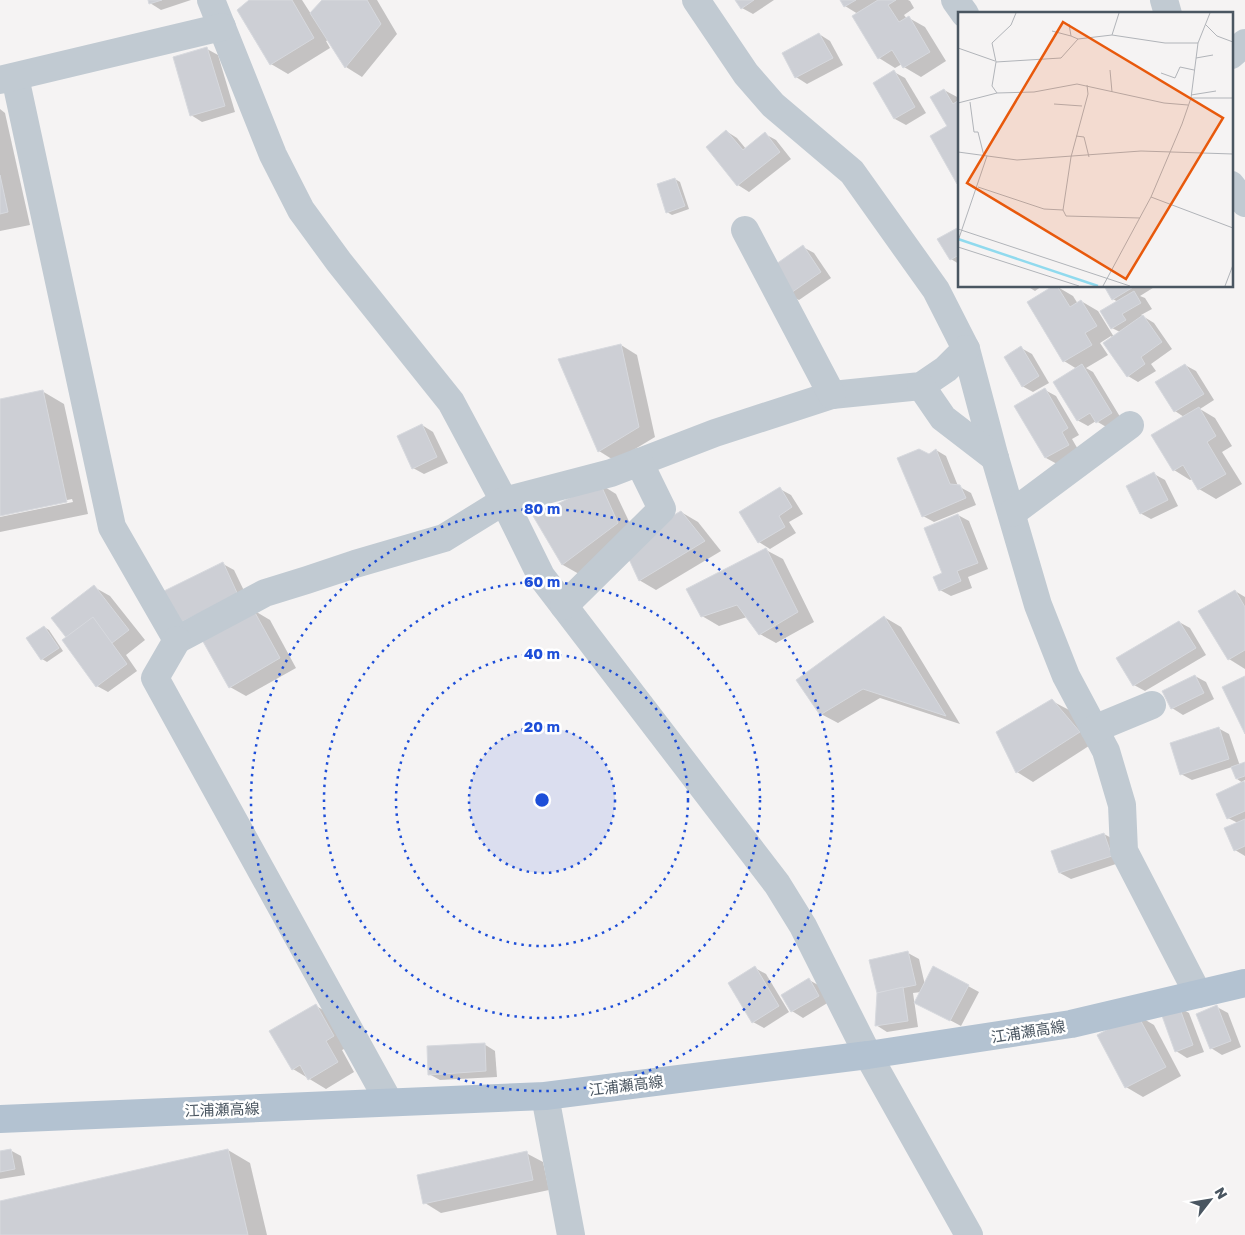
<svg xmlns="http://www.w3.org/2000/svg" width="1245" height="1235" font-family="'Golos Text','Noto Sans JP',sans-serif">
	<style>
		.shadow { fill: #0003 }
		.building { fill: #cdcfd5; stroke: #d7d9de }
		.lines { fill: none; stroke-linecap: round; stroke-linejoin: round }
		.minor { stroke: #c1cad2; stroke-width: 28 }
		.major { stroke: #b3c2d1; stroke-width: 28 }
		.ring { fill: none; stroke: #1d4ed8; stroke-width: 2.5; stroke-dasharray: 2.5 5 }
		.labels { text-anchor: middle; dominant-baseline: central; stroke-width: 5; stroke-linejoin: round; paint-order: stroke }
		.street-label { font-size: 15px; fill: #4a5661; stroke: #fff }
		.inset-river { fill: none; stroke: #90daee; stroke-width: 2.5 }
		.inset-road { fill: none; stroke: #b1b4b9; stroke-width: 1 }
		.view { fill: #e8590c; fill-opacity: 0.15; stroke: #e8590c; stroke-width: 2.5 }
		.inset-edge { fill: none; stroke: #4a5661; stroke-width: 2.5 }
		.centre { fill: #1d4ed8; stroke: #fff; stroke-width: 2.5 }
		.ring-label { font-size: 15px; text-anchor: middle; font-weight: bold; fill: #1d4ed8; stroke: #fff; stroke-width: 5; stroke-linejoin: round; paint-order: stroke }
	</style>
	<rect width="100%" height="100%" fill="#f5f3f3"/>
	<g class="shadow">
		<polygon points="149,0 191,0 161,10 150,3"/>
		<polygon points="251,0 302,0 311,14 324,0 377,0 397,34 362,77 346,67 328,40 326,41 330,48 288,74 271,64 239,10"/>
		<polygon points="737,0 774,0 753,14 742,8"/>
		<polygon points="841,0 908,0 910,1 914,8 904,15 907,19 909,18 925,27 946,61 921,77 904,67 902,64 895,68 879,58 858,14 845,6"/>
		<polygon points="819,34 830,41 843,65 807,84 796,77"/>
		<polygon points="207,49 218,55 235,112 202,122 191,115"/>
		<polygon points="894,72 905,78 926,113 906,125 895,119"/>
		<polygon points="944,90 959,98 959,184 949,127"/>
		<polygon points="0,109 5,113 30,225 0,231"/>
		<polygon points="726,131 737,138 746,149 765,134 776,140 791,159 749,192 738,185 707,147"/>
		<polygon points="675,179 680,182 689,209 672,215 667,212"/>
		<polygon points="959,228 959,264 951,259"/>
		<polygon points="803,247 814,253 831,278 799,300 788,294"/>
		<polygon points="1027,286 1042,286 1035,291"/>
		<polygon points="1056,286 1073,296 1078,304 1081,301 1098,311 1114,337 1120,332 1112,328 1118,302 1113,299 1106,286 1156,286 1140,296 1145,298 1152,309 1141,315 1154,323 1172,349 1151,364 1156,371 1138,382 1128,376 1111,336 1100,343 1108,355 1086,368 1093,372 1122,420 1108,428 1096,421 1088,426 1077,420 1077,369 1064,361"/>
		<polygon points="621,345 637,355 655,437 615,461 599,451"/>
		<polygon points="1021,348 1032,354 1049,383 1033,392 1022,386"/>
		<polygon points="1185,365 1196,371 1214,400 1200,409 1215,418 1232,446 1222,452 1242,484 1216,499 1199,489 1193,479 1190,480 1174,470 1184,417 1175,411"/>
		<polygon points="1045,390 1056,396 1079,435 1072,439 1079,451 1057,464 1046,458 1016,407"/>
		<polygon points="42,391 64,404 88,514 0,532 0,517 73,502 72,499 0,514 0,400"/>
		<polygon points="422,425 433,432 448,463 424,474 413,468"/>
		<polygon points="936,450 946,456 958,486 971,493 976,505 934,522 923,516 929,455"/>
		<polygon points="1154,474 1165,480 1178,506 1151,519 1140,513"/>
		<polygon points="600,484 616,494 634,532 579,574 563,565 535,517"/>
		<polygon points="780,489 791,495 803,514 789,522 796,533 770,549 759,542 741,513"/>
		<polygon points="681,512 698,522 721,551 656,590 639,580"/>
		<polygon points="958,515 969,521 988,569 968,577 972,588 951,596 940,590"/>
		<polygon points="766,550 783,559 814,622 776,643 760,634 747,617 719,626 702,616"/>
		<polygon points="223,564 234,570 249,601 178,623"/>
		<polygon points="94,587 110,596 145,640 126,655 137,671 108,692 97,686 68,637"/>
		<polygon points="1235,591 1245,597 1245,669 1229,659"/>
		<polygon points="253,610 270,620 296,668 246,696 230,687"/>
		<polygon points="884,617 901,627 960,724 880,698 838,723 821,714"/>
		<polygon points="1179,622 1190,628 1206,655 1145,691 1134,685"/>
		<polygon points="44,627 49,630 63,651 47,662 42,659"/>
		<polygon points="1195,676 1206,682 1214,699 1183,715 1172,708"/>
		<polygon points="1052,701 1069,710 1095,742 1033,782 1017,772"/>
		<polygon points="1218,728 1229,734 1240,766 1245,764 1245,780 1242,782 1245,783 1245,856 1235,850 1238,823 1228,818 1243,783 1237,779 1232,767 1192,780 1181,774"/>
		<polygon points="1104,834 1115,840 1122,862 1071,879 1060,873"/>
		<polygon points="908,953 919,959 925,985 968,986 979,992 961,1026 927,1008 921,992 913,993 918,1027 887,1032 876,1025"/>
		<polygon points="755,968 766,974 789,1012 764,1028 753,1022"/>
		<polygon points="809,980 820,986 829,1002 803,1018 792,1011"/>
		<polygon points="316,1006 332,1015 350,1046 342,1050 354,1072 326,1089 293,1069"/>
		<polygon points="1178,1007 1189,1013 1204,1052 1187,1058 1176,1051"/>
		<polygon points="1217,1007 1228,1013 1241,1047 1222,1055 1211,1048"/>
		<polygon points="1137,1015 1154,1025 1181,1076 1143,1097 1126,1087 1099,1036"/>
		<polygon points="484,1044 495,1051 497,1077 440,1080 429,1074"/>
		<polygon points="10,1150 21,1156 25,1175 0,1179 0,1152"/>
		<polygon points="228,1150 250,1163 267,1235 0,1235 0,1202"/>
		<polygon points="526,1153 543,1162 549,1190 441,1213 425,1203"/>
	</g>
	<g class="building">
		<polygon points="148,0 162,0 149,4"/>
		<polygon points="249,0 292,0 314,38 270,65 237,10"/>
		<polygon points="322,0 367,0 381,24 345,68 310,13"/>
		<polygon points="735,0 754,0 741,9"/>
		<polygon points="840,0 856,0 844,7"/>
		<polygon points="878,0 896,0 888,5 899,22 909,16 930,52 903,68 892,50 878,59 852,16"/>
		<polygon points="819,33 833,58 795,78 782,53"/>
		<polygon points="207,47 225,106 190,116 173,57"/>
		<polygon points="894,70 915,107 894,119 873,83"/>
		<polygon points="944,89 953,104 959,100 959,183 957,184 930,136 947,126 930,97"/>
		<polygon points="726,130 743,150 765,132 780,152 737,186 706,147"/>
		<polygon points="0,175 8,212 0,214"/>
		<polygon points="675,178 685,206 666,213 657,184"/>
		<polygon points="959,227 959,255 950,260 937,239"/>
		<polygon points="803,245 821,272 788,295 769,269"/>
		<polygon points="1053,286 1057,286 1070,307 1081,300 1097,326 1085,333 1092,345 1063,362 1027,302"/>
		<polygon points="1104,286 1135,286 1112,300"/>
		<polygon points="1134,291 1141,303 1122,314 1126,320 1111,329 1100,311"/>
		<polygon points="1143,315 1162,342 1141,357 1145,364 1127,377 1103,343"/>
		<polygon points="621,344 639,427 598,452 558,359"/>
		<polygon points="1021,346 1039,376 1022,387 1004,357"/>
		<polygon points="1082,364 1112,413 1096,423 1090,413 1077,421 1053,382"/>
		<polygon points="1185,364 1204,394 1174,412 1155,382"/>
		<polygon points="1045,388 1068,428 1062,432 1069,445 1045,458 1014,406"/>
		<polygon points="43,390 67,502 0,516 0,399"/>
		<polygon points="1199,407 1216,436 1207,442 1226,474 1198,490 1183,465 1173,471 1151,435"/>
		<polygon points="422,424 437,457 412,469 397,436"/>
		<polygon points="919,449 929,454 936,449 950,484 960,485 966,498 922,517 897,458"/>
		<polygon points="1154,472 1168,500 1140,514 1126,486"/>
		<polygon points="600,483 618,523 562,565 533,516"/>
		<polygon points="780,487 792,507 779,516 785,527 758,543 739,512"/>
		<polygon points="681,511 705,541 639,581 622,544"/>
		<polygon points="958,514 978,563 957,571 961,581 939,591 933,577 942,573 924,528"/>
		<polygon points="766,548 798,612 759,635 737,605 701,617 686,589"/>
		<polygon points="223,562 238,595 177,624 162,592"/>
		<polygon points="94,585 129,630 86,663 51,618"/>
		<polygon points="1235,590 1245,607 1245,650 1228,660 1198,611"/>
		<polygon points="253,609 280,658 229,688 201,638"/>
		<polygon points="884,616 946,716 863,689 820,715 796,680"/>
		<polygon points="93,617 127,664 96,687 62,640"/>
		<polygon points="1179,621 1196,648 1133,686 1116,658"/>
		<polygon points="44,626 59,648 41,660 26,638"/>
		<polygon points="1195,675 1204,693 1171,709 1162,691"/>
		<polygon points="1245,676 1245,734 1222,687"/>
		<polygon points="1052,699 1080,732 1016,773 996,732"/>
		<polygon points="1219,727 1229,759 1180,775 1170,743"/>
		<polygon points="1245,762 1245,776 1236,779 1231,767"/>
		<polygon points="1244,781 1245,784 1245,811 1227,819 1216,794"/>
		<polygon points="1245,819 1245,846 1234,851 1224,828"/>
		<polygon points="1104,833 1112,856 1059,873 1051,851"/>
		<polygon points="908,951 916,985 877,993 869,960"/>
		<polygon points="755,966 779,1006 752,1023 728,983"/>
		<polygon points="933,966 969,985 950,1021 914,1003"/>
		<polygon points="809,978 819,996 791,1012 781,995"/>
		<polygon points="903,987 908,1021 875,1026 877,993"/>
		<polygon points="316,1004 334,1036 326,1041 338,1062 308,1080 300,1065 292,1070 269,1031"/>
		<polygon points="1217,1005 1231,1041 1210,1049 1196,1014"/>
		<polygon points="1179,1006 1193,1045 1175,1052 1161,1013"/>
		<polygon points="1137,1014 1166,1067 1125,1088 1097,1035"/>
		<polygon points="485,1043 486,1071 428,1075 427,1046"/>
		<polygon points="11,1149 15,1169 0,1172 0,1151"/>
		<polygon points="228,1149 248,1235 0,1235 0,1201"/>
		<polygon points="527,1151 533,1180 423,1204 417,1175"/>
	</g>
	<g class="lines">
		<g class="minor">
			<polyline points="211,0 273,155 301,210 339,262 451,402 504,501 541,576 777,884 803,926 868,1055 969,1235"/>
			<polyline points="696,0 746,74 773,105 852,172 936,290 966,349 995,458 1038,605 1066,676 1106,751 1122,805 1124,851 1198,994"/>
			<polyline points="955,0 965,14"/>
			<polyline points="1164,0 1168,14"/>
			<polyline points="1231,55 1245,43"/>
			<polyline points="15,77 112,527 177,640 265,593 307,580 355,564 444,538 504,501 611,473 715,433 832,395 921,386 946,369 966,349"/>
			<polyline points="0,80 222,27"/>
			<polyline points="1231,185 1245,203"/>
			<polyline points="745,230 832,395"/>
			<polyline points="921,386 943,418 995,458"/>
			<polyline points="1012,513 1130,425"/>
			<polyline points="564,606 662,509 639,462"/>
			<polyline points="177,640 155,678 389,1102"/>
			<polyline points="1094,729 1152,705"/>
			<polyline points="545,1096 571,1235"/>
		</g>
		<polyline class="major" points="0,1119 545,1096 868,1055 1071,1024 1245,983"/>
	</g>
	<circle cx="542" cy="800" r="73" fill="#1d4ed8" fill-opacity=".12"/>
	<g class="ring">
		<circle cx="542" cy="800" r="73"/>
		<circle cx="542" cy="800" r="146"/>
		<circle cx="542" cy="800" r="218"/>
		<circle cx="542" cy="800" r="291"/>
	</g>
	<g class="labels">
		<g class="street-label">
			<text transform="translate(1028 1031) rotate(-9)">江浦瀬高線</text>
			<text transform="translate(626 1085) rotate(-7)">江浦瀬高線</text>
			<text transform="translate(222 1109) rotate(-2)">江浦瀬高線</text>
		</g>
	</g>
	<g transform="translate(958 12)">
		<rect width="275" height="275" fill="#f5f3f3"/>
		<path class="inset-river" d="M 0,227 L 140,274"/>
		<path class="inset-road" d="M 111,12 L 113,24 L 120,27M 247,12 L 259,24 L 275,30M 94,19 L 113,24M 154,23 L 161,1M 0,36 L 37,49M 238,46 L 255,43M 38,50 L 103,46 L 120,27 L 154,23 L 207,31 L 240,31M 152,58 L 154,80M 203,61 L 217,66 L 222,55 L 236,58M 39,81 L 34,74 L 38,50 L 34,31 L 53,13 L 58,1M 233,83 L 258,79M 233,86 L 275,86M 12,90 L 16,120 L 20,120 L 26,144M 0,91 L 39,81 L 76,80 L 119,72 L 206,91 L 230,93M 96,92 L 124,94M 118,124 L 126,125 L 131,145M 0,140 L 59,148 L 183,139 L 275,142M 20,175 L 86,197 L 105,198 L 113,145 L 130,82 L 129,73M 193,185 L 275,216M 105,198 L 108,204 L 182,206M 0,217 L 172,274M 0,229 L 29,144M 0,235 L 121,274M 145,274 L 193,185 L 224,112 L 233,86 L 240,31 L 252,1M 267,274 L 275,253"/>
		<path class="view" d="M 105,10 L 265,106 L 168,267 L 9,171 Z"/>
		<rect width="275" height="275" class="inset-edge"/>
	</g>
	<circle cx="542" cy="800" r="8" class="centre"/>
	<g class="ring-label">
		<text x="542" y="514">80 m</text>
		<text x="542" y="587">60 m</text>
		<text x="542" y="659">40 m</text>
		<text x="542" y="732">20 m</text>
	</g>
	<g transform="translate(1210 1200) rotate(59)" stroke="#ffffff" stroke-width="4" paint-order="stroke">
	<path d="M0-4L9 19L0 12L-9 19Z" fill="#4a5661"/>
	<text y="-8" font-size="14" font-weight="bold" text-anchor="middle" fill="#4a5661">N</text>
	</g>
</svg>
